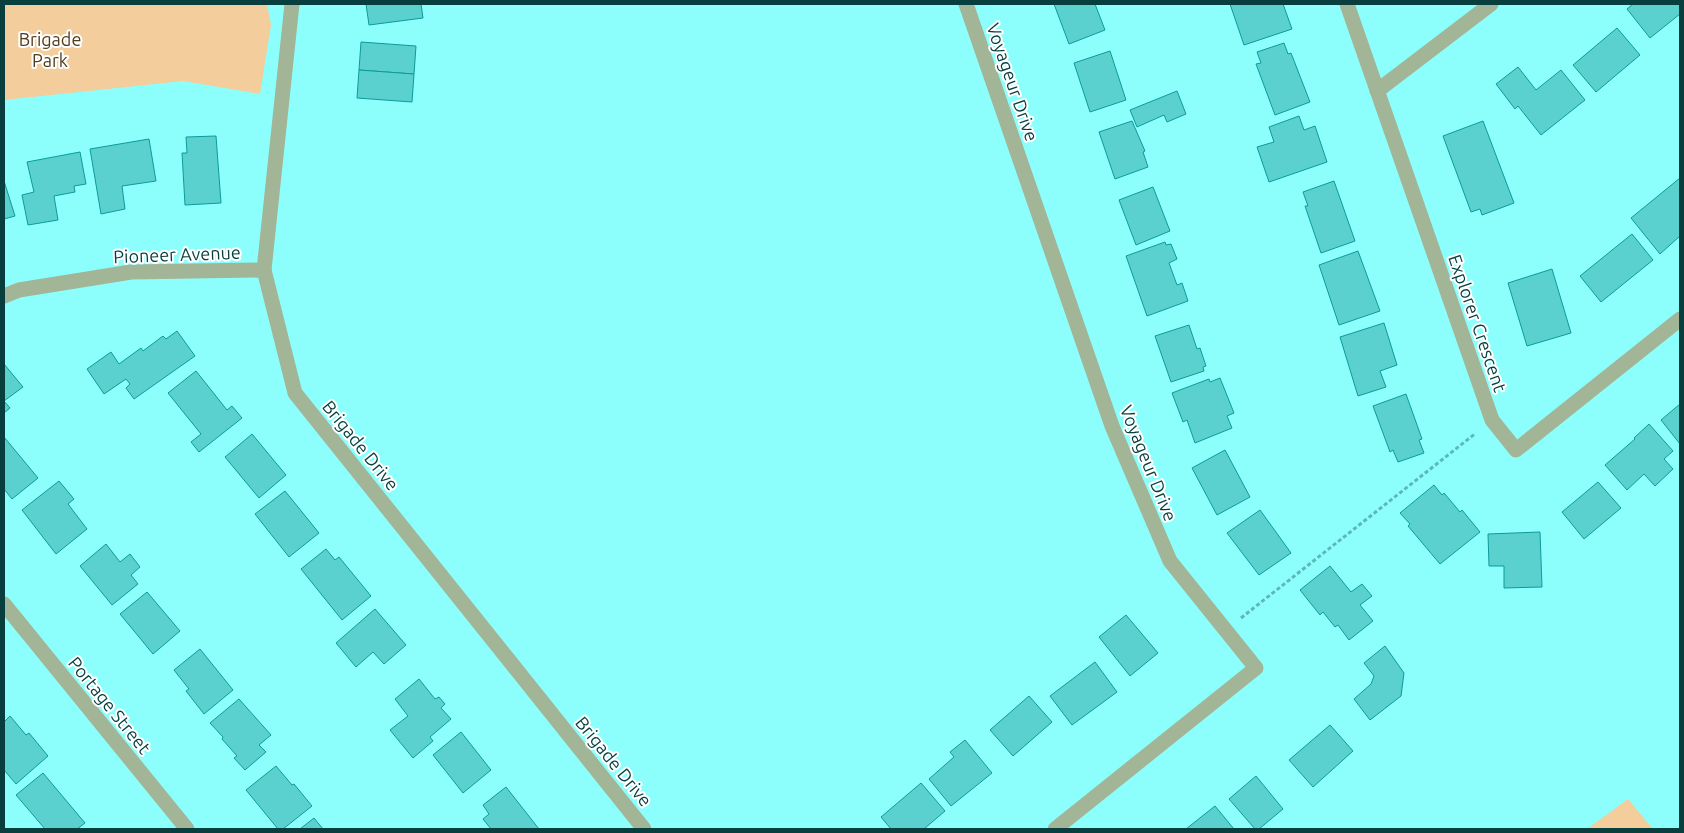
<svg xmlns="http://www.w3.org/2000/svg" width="1684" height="833" font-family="Ubuntu,sans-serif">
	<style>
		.green { fill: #f3cd9b }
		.building { fill: #5bd1cf; stroke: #0b9b9a }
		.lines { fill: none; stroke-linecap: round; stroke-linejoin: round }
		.path { stroke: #5cb9b8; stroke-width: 3; stroke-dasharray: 4 2.5; stroke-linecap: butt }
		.street { stroke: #a2b597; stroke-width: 15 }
		.labels { text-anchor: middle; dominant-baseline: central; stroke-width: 4; stroke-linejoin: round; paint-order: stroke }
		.park-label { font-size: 18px; fill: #523c1c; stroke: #fff }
		.street-label { font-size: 18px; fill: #083f3e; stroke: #fff }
	</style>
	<rect width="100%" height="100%" fill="#8cfffd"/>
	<g class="green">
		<polygon points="4,4 267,4 271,25 260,94 183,81 4,100"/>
		<polygon points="1628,799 1653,829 1587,829"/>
	</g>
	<g class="building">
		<polygon points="366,4 421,4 423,18 369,25"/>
		<polygon points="1054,4 1095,4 1105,30 1069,44"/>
		<polygon points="1230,4 1283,4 1292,29 1244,45"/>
		<polygon points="1633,4 1680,4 1680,14 1650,38 1627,9"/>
		<polygon points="1617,28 1640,55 1596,92 1573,65"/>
		<polygon points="361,42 416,46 414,74 359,70"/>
		<polygon points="1284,43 1288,54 1291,53 1310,102 1275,115 1256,64 1261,63 1257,52"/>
		<polygon points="1110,51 1126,100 1090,112 1074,63"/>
		<polygon points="1518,67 1536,90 1561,70 1585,100 1541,135 1518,106 1515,109 1496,84"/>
		<polygon points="359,70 414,74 412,102 357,98"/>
		<polygon points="1177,91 1186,114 1167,122 1164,115 1137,127 1130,110"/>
		<polygon points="1299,116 1304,130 1315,126 1327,162 1269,182 1257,147 1274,142 1269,127"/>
		<polygon points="1132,121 1145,151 1143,152 1148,167 1115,179 1099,132"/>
		<polygon points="1483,121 1514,203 1482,215 1480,209 1471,212 1443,136"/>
		<polygon points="216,136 221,203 185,205 182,153 187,153 186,137"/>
		<polygon points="149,139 156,181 122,186 125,209 101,214 90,149"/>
		<polygon points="80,152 86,184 74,186 75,192 54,196 58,220 28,225 22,195 34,192 27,162"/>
		<polygon points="1680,178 1680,236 1660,254 1631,218"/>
		<polygon points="4,181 15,216 4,219"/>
		<polygon points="1334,181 1355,241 1321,253 1305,206 1308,206 1303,192"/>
		<polygon points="1153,187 1170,231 1136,245 1119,200"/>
		<polygon points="1632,234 1653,260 1601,302 1580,276"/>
		<polygon points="1165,242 1166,245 1171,244 1177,259 1169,263 1177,285 1182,283 1188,301 1147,316 1126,256"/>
		<polygon points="1358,251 1380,311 1339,325 1319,265"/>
		<polygon points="1552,269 1571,333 1527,346 1508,283"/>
		<polygon points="1384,323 1397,365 1380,371 1386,387 1358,396 1340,337"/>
		<polygon points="1189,325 1197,349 1200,348 1206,366 1203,367 1204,371 1171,382 1155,336"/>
		<polygon points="177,331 195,356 134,399 126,388 130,384 126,379 104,394 87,369 111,352 119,364 141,348 143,351 163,336 166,339"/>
		<polygon points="4,364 23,387 4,401 10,408 4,413"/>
		<polygon points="196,371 227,410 232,406 242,418 199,452 191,442 201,434 168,393"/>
		<polygon points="1220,378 1234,413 1227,416 1232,428 1195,443 1187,420 1183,422 1172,393 1209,379 1210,382"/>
		<polygon points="1406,394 1422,439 1419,440 1424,453 1398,462 1393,450 1390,452 1373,406"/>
		<polygon points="1680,404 1680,444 1661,420"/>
		<polygon points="1649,424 1673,451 1664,459 1673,469 1655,486 1644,474 1627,490 1605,465 1635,439 1634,438"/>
		<polygon points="252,434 286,475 259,498 225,457"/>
		<polygon points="4,437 38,478 12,499 4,489"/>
		<polygon points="1225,450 1250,497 1217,515 1192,468"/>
		<polygon points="59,481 74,499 68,504 87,529 56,554 22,510"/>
		<polygon points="1598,482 1621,508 1584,539 1562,512"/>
		<polygon points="1434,485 1442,495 1444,493 1460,512 1462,510 1480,532 1440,564 1408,526 1410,524 1400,513"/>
		<polygon points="285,491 319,533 289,557 255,514"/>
		<polygon points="1260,510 1291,553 1259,575 1227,533"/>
		<polygon points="1540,532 1542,587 1504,588 1504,566 1489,566 1488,534"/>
		<polygon points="106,544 120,562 130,554 140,567 131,575 138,584 112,605 80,566"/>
		<polygon points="326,549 335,560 339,557 371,596 342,620 301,569"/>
		<polygon points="1330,566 1351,592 1362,584 1372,596 1360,605 1373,621 1349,640 1338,625 1335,627 1323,612 1320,615 1300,590"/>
		<polygon points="147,592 180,631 153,654 120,614"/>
		<polygon points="375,609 406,645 384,664 373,652 356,667 336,643"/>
		<polygon points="1126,615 1158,653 1130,676 1099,637"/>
		<polygon points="1385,646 1404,673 1401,696 1370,720 1354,699 1371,684 1374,676 1364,663"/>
		<polygon points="200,649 233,690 204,714 186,691 189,689 174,670"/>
		<polygon points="1095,662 1117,692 1072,725 1050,696"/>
		<polygon points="419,679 435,699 439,697 445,704 441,708 451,719 430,737 433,741 413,758 390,730 408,716 395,699"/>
		<polygon points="1029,696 1052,722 1013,756 990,730"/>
		<polygon points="239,699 271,735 259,745 266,752 245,770 234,758 237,756 222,739 223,737 210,723"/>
		<polygon points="10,716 26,735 29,733 48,756 16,784 4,770 4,722"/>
		<polygon points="1330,725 1353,751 1313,787 1289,760"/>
		<polygon points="461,732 491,770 463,793 433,755"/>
		<polygon points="965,740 992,773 951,806 929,779 954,757 950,752"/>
		<polygon points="276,766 292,785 294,784 312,806 283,829 278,829 246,790"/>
		<polygon points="43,773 85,823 77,829 45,829 16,795"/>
		<polygon points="1256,776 1283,809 1259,829 1255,829 1229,799"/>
		<polygon points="921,783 945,811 924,829 891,829 881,817"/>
		<polygon points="506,787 539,829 491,829 483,819 489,814 483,805"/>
		<polygon points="1215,806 1234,829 1186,829"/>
		<polygon points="314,818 323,829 300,829"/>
	</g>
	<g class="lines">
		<polyline class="path" points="1241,618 1476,433"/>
		<g class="street">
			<polyline points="292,4 264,270 295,393 644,829"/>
			<polyline points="966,4 1112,426 1170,561 1256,668 1055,829"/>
			<polyline points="1347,4 1492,420 1516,450 1680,319"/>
			<polyline points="1377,91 1491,4"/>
			<polyline points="4,296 19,290 131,272 264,270"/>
			<polyline points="4,604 187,829"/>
		</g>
	</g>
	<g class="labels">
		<g class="park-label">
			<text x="50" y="39">Brigade<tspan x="50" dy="21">Park</tspan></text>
		</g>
		<g class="street-label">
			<text transform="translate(1013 82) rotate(71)">Voyageur Drive</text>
			<text transform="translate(177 254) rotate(-2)">Pioneer Avenue</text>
			<text transform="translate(1478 323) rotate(71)">Explorer Crescent</text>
			<text transform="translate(361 445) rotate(51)">Brigade Drive</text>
			<text transform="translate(1149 463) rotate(68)">Voyageur Drive</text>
			<text transform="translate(110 705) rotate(51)">Portage Street</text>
			<text transform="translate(614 761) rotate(51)">Brigade Drive</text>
		</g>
	</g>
	<rect width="1684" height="833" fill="none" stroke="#083f3e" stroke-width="10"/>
</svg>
